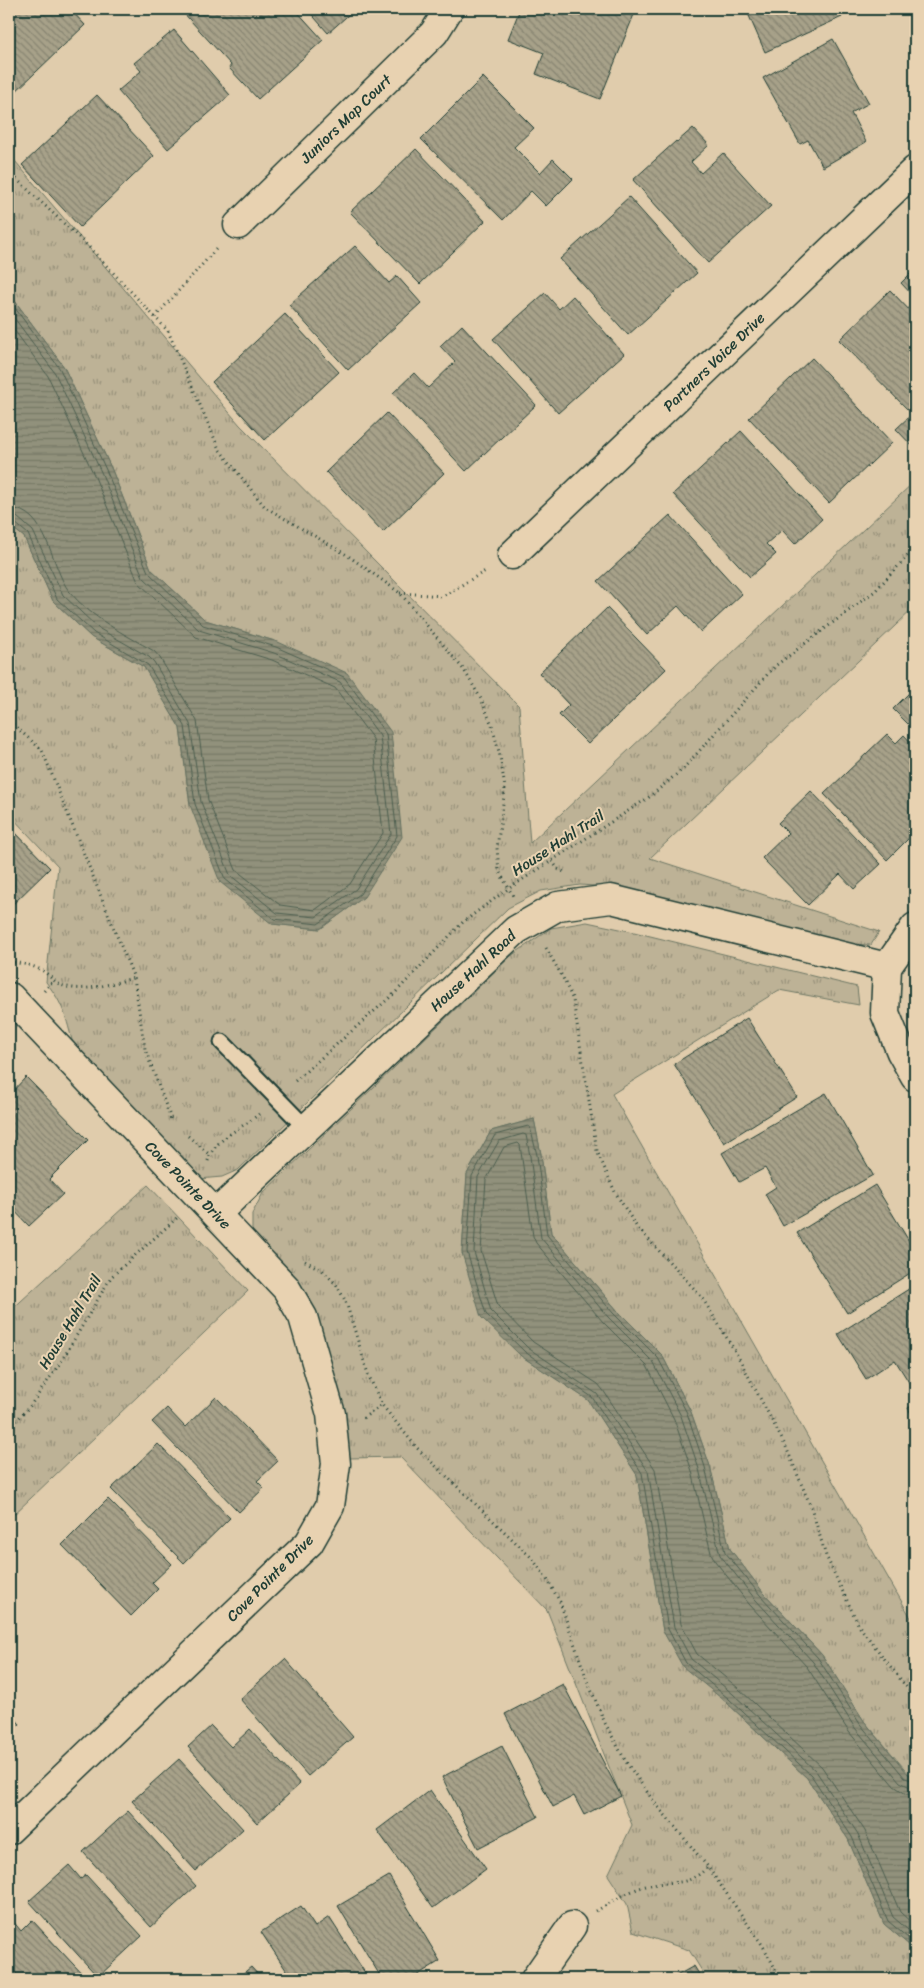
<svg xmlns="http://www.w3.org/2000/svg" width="924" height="1988" font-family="Sriracha,sans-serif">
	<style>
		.grass { fill: url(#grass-tufts); stroke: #6e7865 }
		.water { fill: url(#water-rules); stroke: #636f5f }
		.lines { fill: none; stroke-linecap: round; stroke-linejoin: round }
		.shore { stroke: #4d5f50; stroke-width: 1 }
		.building { fill: url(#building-back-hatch); stroke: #1f3d34 }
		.service-casing { stroke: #1f3d34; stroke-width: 19 }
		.minor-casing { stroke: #1f3d34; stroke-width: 31 }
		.path { stroke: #1f3d34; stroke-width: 3; stroke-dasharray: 1 4; stroke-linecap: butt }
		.service { stroke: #e8d2b1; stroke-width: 15 }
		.minor { stroke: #e8d2b1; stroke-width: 28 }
		.labels { text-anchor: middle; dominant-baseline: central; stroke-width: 4; stroke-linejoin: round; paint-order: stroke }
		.street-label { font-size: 15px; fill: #1f3d34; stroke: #e8d2b1 }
	</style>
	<defs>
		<pattern id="grass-tufts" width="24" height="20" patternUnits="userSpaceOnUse" patternTransform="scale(1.25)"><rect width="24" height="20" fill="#bdb296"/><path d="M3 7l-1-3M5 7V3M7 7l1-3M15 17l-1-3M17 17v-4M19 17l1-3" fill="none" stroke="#99927b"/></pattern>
		<pattern id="water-rules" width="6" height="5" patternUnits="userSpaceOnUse" patternTransform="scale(1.25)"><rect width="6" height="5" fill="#91917b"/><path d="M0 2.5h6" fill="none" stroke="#767866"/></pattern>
		<pattern id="building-back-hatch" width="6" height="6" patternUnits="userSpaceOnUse" patternTransform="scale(1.25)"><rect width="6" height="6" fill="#a7a189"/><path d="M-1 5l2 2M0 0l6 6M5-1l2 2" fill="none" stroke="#878471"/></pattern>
	</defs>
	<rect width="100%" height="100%" fill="#e0ccac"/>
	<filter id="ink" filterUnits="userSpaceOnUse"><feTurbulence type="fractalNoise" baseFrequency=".02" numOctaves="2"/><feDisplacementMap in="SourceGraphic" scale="10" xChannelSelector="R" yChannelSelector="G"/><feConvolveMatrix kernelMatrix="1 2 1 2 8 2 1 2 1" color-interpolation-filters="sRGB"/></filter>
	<g filter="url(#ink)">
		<g class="grass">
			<path d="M 9,154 L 240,425 L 519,706 L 530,843 L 915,481 L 915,607 L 650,858 L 879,932 L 871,945 L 844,944 L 621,888 L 580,885 L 541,891 L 508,908 L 238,1170 L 222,1177 L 199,1179 L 73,1044 C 66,1017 64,1005 46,982 L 58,866 L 9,814 L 9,525 L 24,537 L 53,601 L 91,637 L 144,667 L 180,728 L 190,805 L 272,924 L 320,929 L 364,897 L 278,642 L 205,620 L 151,569 L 112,470 L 64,367 L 9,293 Z"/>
			<polygon points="587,922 634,932 857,987 859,1005 779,990 612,1094 915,1625 915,1777 909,1774 864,1721 822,1655 763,1592 730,1549 710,1466 691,1412 662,1355 617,1310 551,1233 541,1154 534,1119 491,1131 467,1174 462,1253 521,1356 588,1400 637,1475 663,1631 683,1666 726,1702 807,1778 848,1839 884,1924 915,1950 915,1979 707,1979 689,1950 633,1932 627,1904 608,1875 632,1825 547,1610 400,1457 350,1458 336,1381 311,1310 252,1238 252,1214 263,1193 511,956 551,928"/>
			<polygon points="148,1185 248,1291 9,1519 9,1312"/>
		</g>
		<g class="water">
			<polygon points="9,293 64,367 112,470 151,569 205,620 278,642 347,673 391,732 402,837 364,897 320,929 272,924 220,882 190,805 180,728 144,667 91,637 53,601 24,537 9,525"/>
			<polygon points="534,1119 541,1154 551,1233 617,1310 662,1355 691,1412 710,1466 730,1549 763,1592 822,1655 864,1721 908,1774 915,1777 915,1950 884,1924 848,1839 807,1778 726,1702 683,1667 663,1631 637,1475 588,1400 521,1356 481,1317 462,1253 467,1174 491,1131"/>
		</g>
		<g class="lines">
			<g class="shore">
				<polyline points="9,300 60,369 107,472 148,572 203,625 276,647 344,677 386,734 397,836 360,894 318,924 274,919 225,879 195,804 185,726 148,665 94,633 57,599 28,534 14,522 9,521"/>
				<polyline points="9,311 55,373 102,474 143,577 199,630 274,653 340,682 380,736 391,834 356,889 316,917 277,913 230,875 201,802 190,724 154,662 149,657 98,628 63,595 33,531 17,517 9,515"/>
				<path d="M 9,323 L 48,376 L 95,477 L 138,582 L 196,637 L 272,660 L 335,688 L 373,739 L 383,833 L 350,884 L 315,910 L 280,905 L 236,870 L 208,800 L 197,721 L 160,658 L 154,651 C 124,634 91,618 69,591 C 51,568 48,509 9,508"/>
				<polyline points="915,1781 905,1778 860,1724 818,1658 760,1595 725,1552 705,1467 687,1413 658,1358 613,1313 547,1235 537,1155 530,1127 528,1126 495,1135 472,1176 467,1252 486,1314 525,1352 592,1397 642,1473 668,1629 686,1663 729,1699 811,1775 852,1837 888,1921 915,1944"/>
				<polyline points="915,1788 910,1787 900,1782 855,1728 813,1662 755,1599 720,1555 699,1469 681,1416 653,1362 608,1317 541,1238 530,1156 526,1135 523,1134 499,1141 478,1177 474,1252 491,1311 528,1348 597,1394 648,1471 674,1627 691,1659 733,1694 816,1771 858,1834 893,1917 915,1936"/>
				<polyline points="915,1795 906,1794 894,1786 849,1732 807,1667 749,1604 715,1561 711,1553 692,1471 674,1419 647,1366 603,1322 536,1243 533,1236 520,1145 518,1143 504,1147 486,1180 481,1251 498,1306 533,1342 598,1384 603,1390 655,1469 681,1624 697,1654 738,1688 822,1767 865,1831 900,1912 915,1926"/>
			</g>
		</g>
		<g class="building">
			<polygon points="9,9 70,9 85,25 11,96 9,93"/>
			<polygon points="180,9 295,9 323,40 258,99 229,68 231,65"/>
			<polygon points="307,9 355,9 328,33"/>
			<polygon points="520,9 627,9 635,12 600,99 536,74 544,53 508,39"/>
			<polygon points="746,9 838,9 842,17 765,52"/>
			<polygon points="174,30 230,95 168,149 118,91 141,71 134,63"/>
			<polygon points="833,39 869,103 851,113 866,142 823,167 808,140 800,144 763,78"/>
			<polygon points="483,77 534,128 514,147 540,173 553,159 573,179 546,206 531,191 503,220 421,139"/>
			<polygon points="97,95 154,156 80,227 22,165"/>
			<polygon points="693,128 709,145 691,162 701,173 723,153 771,206 708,263 633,180 676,141 677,142"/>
			<polygon points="416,149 485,221 420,284 350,212"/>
			<polygon points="629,197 697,273 628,335 560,259"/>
			<polygon points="355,246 389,283 397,276 421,303 348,370 289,305"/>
			<polygon points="915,269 915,298 901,283"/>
			<polygon points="890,290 915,316 915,449 896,429 912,414 839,340"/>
			<polygon points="545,293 559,309 573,296 624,354 558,413 493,339"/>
			<polygon points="285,314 339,372 265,440 212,382"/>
			<polygon points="462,325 536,405 466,471 393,393 414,373 428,388 455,362 440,346"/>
			<polygon points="812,358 892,443 829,503 749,418"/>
			<polygon points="387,413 444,473 383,532 326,472"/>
			<polygon points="741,431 822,519 795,544 782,530 766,544 776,554 750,577 673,494"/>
			<polygon points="670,515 742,594 701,632 678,606 647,635 598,581"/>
			<polygon points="607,608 666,669 588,744 559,715 569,705 539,673"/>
			<polygon points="915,687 915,731 893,709"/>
			<polygon points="887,734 896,743 904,735 915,747 915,832 887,860 824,794"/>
			<polygon points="811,791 881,864 854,889 840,874 808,905 762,858 788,833 778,823"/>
			<polygon points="9,826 50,868 9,908"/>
			<polygon points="747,1018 797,1097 724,1143 674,1064"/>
			<polygon points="26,1077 88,1140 49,1179 63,1194 29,1226 9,1205 9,1095"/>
			<polygon points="826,1093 873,1175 783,1226 765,1194 776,1187 765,1168 739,1182 722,1153"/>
			<polygon points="875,1185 915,1251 915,1270 847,1313 797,1233"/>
			<polygon points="915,1285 915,1392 895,1360 866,1379 838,1334"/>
			<polygon points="216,1397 278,1461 257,1481 264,1488 239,1512 152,1422 167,1408 185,1427"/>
			<polygon points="915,1404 915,1421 908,1408"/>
			<polygon points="158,1444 230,1518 184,1563 111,1489"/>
			<polygon points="108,1499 172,1564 152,1583 158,1589 131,1616 62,1545"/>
			<polygon points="285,1659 353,1737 308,1776 240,1699"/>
			<polygon points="563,1684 621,1796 584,1815 574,1796 553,1807 505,1714"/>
			<polygon points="9,1712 20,1724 9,1735"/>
			<polygon points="211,1726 231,1747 250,1729 300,1784 257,1823 188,1747"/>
			<polygon points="502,1746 538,1817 478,1848 442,1777"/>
			<polygon points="179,1759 243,1829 196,1871 132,1801"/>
			<polygon points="430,1790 486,1869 433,1908 377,1830"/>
			<polygon points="128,1811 196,1886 151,1927 83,1852"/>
			<polygon points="69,1865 81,1879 86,1875 142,1936 98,1977 29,1901"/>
			<polygon points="389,1876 440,1961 411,1979 382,1979 338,1906"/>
			<polygon points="301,1906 315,1927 329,1917 369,1979 292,1979 261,1932"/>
			<polygon points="12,1920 21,1931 32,1920 87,1979 9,1979 9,1923"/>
			<polygon points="694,1966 702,1979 671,1979"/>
			<polygon points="251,1967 262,1979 236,1979"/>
		</g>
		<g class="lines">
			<g class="service-casing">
				<polyline id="service" points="222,1042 306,1128"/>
			</g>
			<g class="minor-casing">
				<g id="minor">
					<polyline points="238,225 434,33 449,9"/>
					<polyline points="512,555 915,170"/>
					<polyline points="887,967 885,1013 901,1052 915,1077"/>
					<polyline points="887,967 915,927"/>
					<polyline points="9,999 10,997 286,1288 303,1317 331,1414 336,1464 330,1506 309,1543 9,1830"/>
					<polyline points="216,1214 516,930 558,906 611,899 887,967"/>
					<polyline points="535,1979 572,1926"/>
				</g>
			</g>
			<g class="path">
				<polyline points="9,172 88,246 168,331 219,449 265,507 347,555 400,593 464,670 481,699 492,725 500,756 505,788 497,848 499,871 513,896"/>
				<polyline points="155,317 218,247"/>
				<polyline points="400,593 443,596 487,570"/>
				<polyline points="9,721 42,750 134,978 145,1049 172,1122"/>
				<polyline points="552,861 558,869 566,873"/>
				<polyline points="546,948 563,978 573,1000 597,1151 615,1192 636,1226 701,1296 735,1351 786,1447 811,1507 826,1556 859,1626 915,1698"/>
				<path d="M 9,962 C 20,963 33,965 43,971 C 49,975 54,982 61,985 C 83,994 112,983 134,978"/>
				<polyline points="44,991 54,980"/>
				<polyline points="295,1081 396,992 463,922 508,889 648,798 683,769 775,666 875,591 915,548"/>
				<polyline points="188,1136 210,1155"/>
				<path d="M 208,1161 C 214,1138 242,1129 259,1114"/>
				<polyline points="305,1261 322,1270 336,1284 346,1302 368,1374 382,1405 417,1448 532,1558 547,1579 560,1602 587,1680 605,1723 626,1762 655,1803 708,1867 763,1946 781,1979"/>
				<polyline points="363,1418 382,1405"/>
				<polyline points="9,1428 30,1406 61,1362 111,1277 178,1217"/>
				<path d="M 596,1911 C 612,1902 628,1891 646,1886 C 674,1879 685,1889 708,1867"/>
			</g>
			<use href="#service" class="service"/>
			<use href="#minor" class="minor"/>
		</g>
	</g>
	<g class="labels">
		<g class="street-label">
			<text transform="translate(346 119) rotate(-44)">Juniors Map Court</text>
			<text transform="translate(714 362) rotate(-44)">Partners Voice Drive</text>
			<text transform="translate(558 843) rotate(-33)">House Hahl Trail</text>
			<text transform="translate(473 971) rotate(-43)">House Hahl Road</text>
			<text transform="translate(188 1185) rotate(46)">Cove Pointe Drive</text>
			<text transform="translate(70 1322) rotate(-59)">House Hahl Trail</text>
			<text transform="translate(270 1578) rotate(-45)">Cove Pointe Drive</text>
		</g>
	</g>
	<rect width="924" height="1988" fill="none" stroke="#e8d2b1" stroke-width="30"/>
	<rect x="15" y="15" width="894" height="1958" fill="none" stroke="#1f3d34" stroke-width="2" filter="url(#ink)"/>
</svg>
